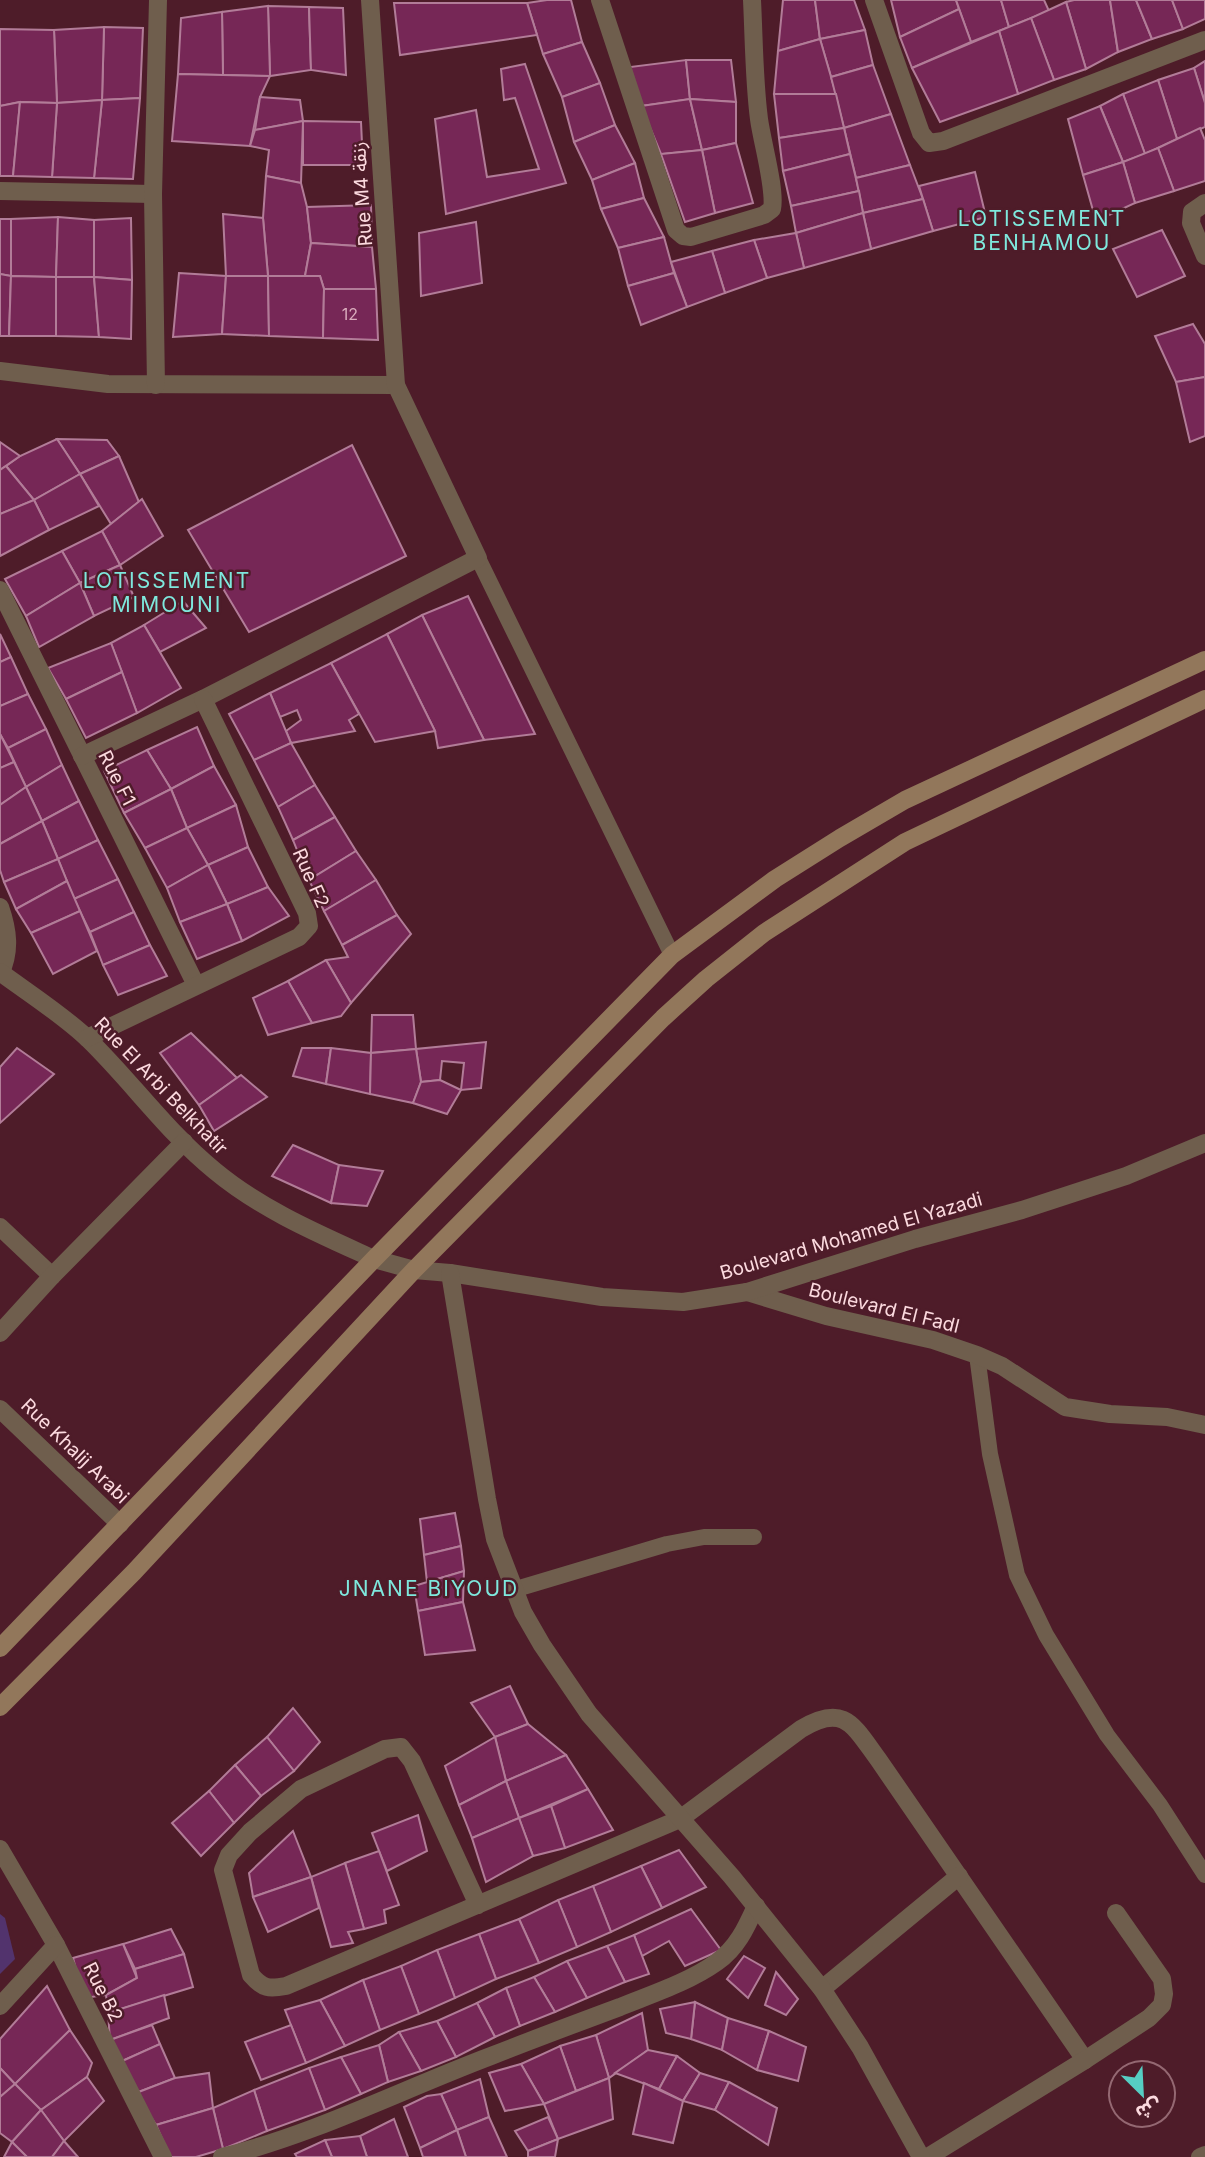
<svg xmlns="http://www.w3.org/2000/svg" width="1205" height="2157" font-family="Inter,'Noto Sans Arabic',sans-serif">
	<style>
		.green { fill: #52336d }
		.building { fill: #762756; stroke: #b27c98; stroke-width: 2 }
		.lines { fill: none; stroke-linecap: round; stroke-linejoin: round }
		.service { stroke: #6f5e4d; stroke-width: 16 }
		.minor { stroke: #6f5e4d; stroke-width: 18 }
		.tertiary { stroke: #6f5e4d; stroke-width: 18 }
		.secondary { stroke: #92775b; stroke-width: 18 }
		.labels { text-anchor: middle; dominant-baseline: central; stroke-width: 5; stroke-linejoin: round; paint-order: stroke }
		.number-label { font-size: 16px; fill: #daadbd }
		.street-label { font-size: 19px; fill: #fcdadf; stroke: #4e1c29 }
		.neighbourhood-label { font-size: 21px; letter-spacing: 2px; fill: #7ee8dd; stroke: #4e1c29 }
	</style>
	<rect width="100%" height="100%" fill="#4e1c29"/>
	<polygon class="green" points="0,1914 5,1918 15,1959 0,1974"/>
	<g class="building">
		<polygon points="547,0 571,0 582,42 543,54 527,3"/>
		<polygon points="783,0 815,0 820,39 778,51"/>
		<polygon points="815,0 854,0 865,30 820,39"/>
		<polygon points="891,0 956,0 959,9 900,37"/>
		<polygon points="956,0 1001,0 1009,27 971,42"/>
		<polygon points="1001,0 1044,0 1049,11 1009,27"/>
		<polygon points="1074,0 1110,0 1118,52 1086,69 1066,2"/>
		<polygon points="1110,0 1136,0 1152,39 1118,52"/>
		<polygon points="1136,0 1172,0 1183,29 1152,39"/>
		<polygon points="1172,0 1205,0 1205,19 1183,29"/>
		<polygon points="1066,2 1086,69 1054,80 1031,18"/>
		<polygon points="394,3 527,3 537,35 400,55"/>
		<polygon points="268,6 309,7 311,70 270,76"/>
		<polygon points="268,6 270,76 223,75 222,12"/>
		<polygon points="309,7 343,8 346,75 311,70"/>
		<polygon points="959,9 971,42 912,68 900,37"/>
		<polygon points="222,12 223,75 178,74 181,18"/>
		<polygon points="1031,18 1054,80 1018,94 999,31"/>
		<polygon points="104,27 143,28 140,98 102,100"/>
		<polygon points="104,27 102,100 57,103 54,30"/>
		<polygon points="0,29 54,30 57,103 20,102 0,106"/>
		<polygon points="865,30 873,65 831,77 820,39"/>
		<polygon points="999,31 1018,94 940,122 912,68"/>
		<polygon points="820,39 836,94 774,94 778,51"/>
		<polygon points="582,42 600,83 562,97 543,54"/>
		<polygon points="686,60 690,99 641,106 630,67"/>
		<polygon points="686,60 731,60 736,102 690,99"/>
		<polygon points="1205,61 1205,103 1194,68"/>
		<polygon points="525,64 566,183 446,214 435,119 476,110 487,177 539,169 515,98 504,100 501,69"/>
		<polygon points="873,65 891,114 844,128 831,77"/>
		<polygon points="1194,68 1205,103 1205,127 1177,139 1158,80"/>
		<polygon points="178,74 270,76 260,97 250,146 172,141"/>
		<polygon points="1158,80 1177,139 1145,154 1123,94"/>
		<polygon points="600,83 615,125 574,142 562,97"/>
		<polygon points="774,94 836,94 844,128 779,138"/>
		<polygon points="1123,94 1145,154 1123,162 1100,106"/>
		<polygon points="260,97 300,100 303,121 255,130"/>
		<polygon points="140,98 133,179 94,178 102,100"/>
		<polygon points="690,99 702,150 661,154 641,106"/>
		<polygon points="690,99 736,102 736,143 702,150"/>
		<polygon points="102,100 94,178 52,177 57,103"/>
		<polygon points="20,102 13,176 0,176 0,106"/>
		<polygon points="20,102 57,103 52,177 13,176"/>
		<polygon points="1100,106 1123,162 1083,175 1068,119"/>
		<polygon points="891,114 910,165 856,178 844,128"/>
		<polygon points="303,121 361,122 363,165 303,165"/>
		<polygon points="303,121 301,183 266,176 269,150 250,146 255,130"/>
		<polygon points="615,125 635,163 592,180 574,142"/>
		<polygon points="844,128 850,154 783,171 779,138"/>
		<polygon points="1200,128 1205,140 1205,181 1174,191 1158,148"/>
		<polygon points="736,143 753,203 715,213 702,150"/>
		<polygon points="1158,148 1174,191 1135,203 1123,162"/>
		<polygon points="702,150 715,213 685,222 661,154"/>
		<polygon points="850,154 859,191 791,206 783,171"/>
		<polygon points="1123,162 1135,203 1096,221 1083,175"/>
		<polygon points="635,163 644,198 601,209 592,180"/>
		<polygon points="910,165 923,199 863,213 856,178"/>
		<polygon points="975,172 986,217 933,231 919,186"/>
		<polygon points="266,176 301,183 307,207 311,243 305,276 268,276 263,218"/>
		<polygon points="859,191 863,213 796,233 791,206"/>
		<polygon points="644,198 664,237 618,248 601,209"/>
		<polygon points="923,199 933,231 871,249 863,213"/>
		<polygon points="371,205 372,247 311,243 307,207"/>
		<polygon points="863,213 871,249 804,268 796,233"/>
		<polygon points="223,214 263,218 268,276 226,276"/>
		<polygon points="58,217 56,277 11,276 11,219"/>
		<polygon points="58,217 94,220 94,277 56,277"/>
		<polygon points="131,218 132,280 94,277 94,220"/>
		<polygon points="0,219 11,219 11,276 0,274"/>
		<polygon points="476,222 482,283 421,296 419,233"/>
		<polygon points="1162,230 1185,276 1137,297 1113,249"/>
		<polygon points="796,233 804,268 767,278 754,240"/>
		<polygon points="664,237 674,273 628,286 618,248"/>
		<polygon points="754,240 767,278 725,293 712,251"/>
		<polygon points="311,243 372,247 376,289 324,289 320,276 305,276"/>
		<polygon points="712,251 725,293 687,307 671,262"/>
		<polygon points="179,273 226,276 222,334 173,337"/>
		<polygon points="674,273 687,307 641,325 628,286"/>
		<polygon points="0,274 11,276 9,336 0,336"/>
		<polygon points="11,276 56,277 56,336 9,336"/>
		<polygon points="226,276 268,276 269,336 222,334"/>
		<polygon points="268,276 320,276 324,289 323,338 269,336"/>
		<polygon points="56,277 94,277 99,337 56,336"/>
		<polygon points="94,277 132,280 131,339 99,337"/>
		<polygon points="324,289 376,289 378,340 323,338"/>
		<polygon points="1193,324 1205,344 1205,377 1176,382 1155,336"/>
		<polygon points="1205,377 1205,436 1190,442 1176,382"/>
		<polygon points="57,439 107,440 119,456 80,474"/>
		<polygon points="57,439 80,474 34,500 6,466 20,456"/>
		<polygon points="0,442 20,456 0,470"/>
		<polygon points="352,445 406,556 249,632 188,530"/>
		<polygon points="119,456 139,502 111,524 80,474"/>
		<polygon points="6,466 34,500 0,514 0,470"/>
		<polygon points="80,474 99,506 49,530 34,500"/>
		<polygon points="142,499 163,536 120,565 102,531"/>
		<polygon points="34,500 49,530 0,556 0,514"/>
		<polygon points="102,531 120,565 80,583 62,551"/>
		<polygon points="62,551 80,583 26,616 5,579"/>
		<polygon points="120,565 134,597 94,616 80,583"/>
		<polygon points="80,583 94,616 39,647 26,616"/>
		<polygon points="468,596 535,734 484,740 422,615"/>
		<polygon points="183,601 206,628 160,652 144,625"/>
		<polygon points="422,615 484,740 438,748 435,731 387,634"/>
		<polygon points="144,625 181,688 137,713 111,643"/>
		<polygon points="0,634 11,657 0,662"/>
		<polygon points="387,634 435,731 375,742 331,663"/>
		<polygon points="111,643 122,672 66,699 48,668"/>
		<polygon points="11,657 28,694 0,706 0,662"/>
		<polygon points="331,663 359,714 349,720 355,731 291,743 286,731 301,720 297,710 280,717 270,693"/>
		<polygon points="122,672 137,713 86,738 66,699"/>
		<polygon points="270,693 291,743 254,760 229,714"/>
		<polygon points="28,694 46,729 8,748 0,734 0,706"/>
		<polygon points="197,727 214,766 171,789 147,750"/>
		<polygon points="46,729 62,765 26,787 8,748"/>
		<polygon points="0,734 14,762 0,768"/>
		<polygon points="291,743 315,785 278,807 254,760"/>
		<polygon points="147,750 171,789 124,813 104,771"/>
		<polygon points="14,762 26,787 0,805 0,768"/>
		<polygon points="62,765 79,801 42,821 26,787"/>
		<polygon points="214,766 236,805 187,828 171,789"/>
		<polygon points="315,785 335,817 293,840 278,807"/>
		<polygon points="26,787 42,821 0,844 0,805"/>
		<polygon points="171,789 187,828 145,848 124,813"/>
		<polygon points="79,801 98,840 58,859 42,821"/>
		<polygon points="236,805 248,847 208,865 187,828"/>
		<polygon points="335,817 356,851 309,880 293,840"/>
		<polygon points="42,821 58,859 4,882 0,870 0,844"/>
		<polygon points="187,828 208,865 167,888 145,848"/>
		<polygon points="98,840 118,879 74,899 58,859"/>
		<polygon points="248,847 268,887 227,904 208,865"/>
		<polygon points="356,851 376,880 324,911 309,880"/>
		<polygon points="58,859 67,881 16,909 4,882"/>
		<polygon points="208,865 227,904 180,922 167,888"/>
		<polygon points="118,879 134,912 90,932 74,899"/>
		<polygon points="376,880 397,915 342,945 324,911"/>
		<polygon points="67,881 80,911 31,933 16,909"/>
		<polygon points="268,887 289,916 242,941 227,904"/>
		<polygon points="227,904 242,941 197,959 180,922"/>
		<polygon points="80,911 97,951 53,974 31,933"/>
		<polygon points="134,912 150,945 103,965 90,932"/>
		<polygon points="397,915 411,934 351,1003 326,960 348,957 342,945"/>
		<polygon points="150,945 167,976 118,995 103,965"/>
		<polygon points="326,960 351,1003 341,1016 312,1023 288,981"/>
		<polygon points="288,981 312,1023 268,1035 253,998"/>
		<polygon points="372,1015 413,1015 416,1049 371,1053"/>
		<polygon points="191,1033 237,1078 199,1105 160,1053"/>
		<polygon points="486,1042 481,1088 461,1090 464,1063 442,1061 440,1080 421,1082 416,1049"/>
		<polygon points="17,1048 54,1074 0,1123 0,1067"/>
		<polygon points="302,1048 331,1048 326,1084 293,1076"/>
		<polygon points="331,1048 371,1053 370,1094 326,1084"/>
		<polygon points="416,1049 421,1082 413,1103 370,1094 371,1053"/>
		<polygon points="241,1075 267,1097 214,1131 199,1105"/>
		<polygon points="440,1080 461,1090 447,1114 413,1103 421,1082"/>
		<polygon points="293,1145 339,1165 331,1203 272,1176"/>
		<polygon points="339,1165 383,1171 367,1206 331,1203"/>
		<polygon points="455,1513 461,1546 424,1555 420,1519"/>
		<polygon points="461,1546 464,1571 427,1582 424,1555"/>
		<polygon points="464,1571 463,1602 418,1611 414,1586"/>
		<polygon points="463,1602 475,1650 425,1655 418,1611"/>
		<polygon points="510,1686 528,1724 495,1737 471,1703"/>
		<polygon points="293,1708 320,1742 294,1771 267,1737"/>
		<polygon points="528,1724 566,1755 506,1781 495,1737"/>
		<polygon points="267,1737 294,1771 261,1796 235,1765"/>
		<polygon points="495,1737 506,1781 459,1805 445,1766"/>
		<polygon points="566,1755 588,1789 519,1818 506,1781"/>
		<polygon points="235,1765 261,1796 234,1823 209,1791"/>
		<polygon points="506,1781 519,1818 472,1838 459,1805"/>
		<polygon points="588,1789 613,1830 565,1848 551,1806"/>
		<polygon points="209,1791 234,1823 201,1856 172,1823"/>
		<polygon points="551,1806 565,1848 533,1856 519,1818"/>
		<polygon points="418,1815 427,1851 387,1871 372,1833"/>
		<polygon points="519,1818 533,1856 486,1882 472,1838"/>
		<polygon points="293,1831 311,1877 253,1897 249,1873"/>
		<polygon points="679,1850 706,1887 662,1908 641,1866"/>
		<polygon points="379,1851 399,1905 384,1910 386,1923 364,1929 345,1863"/>
		<polygon points="345,1863 364,1929 348,1932 353,1943 331,1947 311,1877"/>
		<polygon points="641,1866 662,1908 611,1932 593,1886"/>
		<polygon points="311,1877 319,1908 268,1932 253,1897"/>
		<polygon points="593,1886 611,1932 577,1947 558,1900"/>
		<polygon points="558,1900 577,1947 539,1963 519,1919"/>
		<polygon points="691,1909 721,1950 685,1966 669,1941 642,1956 634,1935"/>
		<polygon points="519,1919 539,1963 496,1979 479,1934"/>
		<polygon points="171,1929 184,1954 135,1969 123,1944"/>
		<polygon points="479,1934 496,1979 455,1998 437,1950"/>
		<polygon points="634,1935 649,1974 625,1982 607,1946"/>
		<polygon points="123,1944 137,1978 106,1995 84,1998 73,1958"/>
		<polygon points="607,1946 625,1982 587,1998 567,1961"/>
		<polygon points="437,1950 455,1998 419,2014 401,1966"/>
		<polygon points="184,1954 193,1987 108,2013 106,1995 137,1978 135,1969"/>
		<polygon points="744,1956 765,1968 748,1998 727,1979"/>
		<polygon points="567,1961 587,1998 555,2012 534,1977"/>
		<polygon points="401,1966 419,2014 380,2030 363,1980"/>
		<polygon points="776,1972 798,1999 786,2015 765,2005"/>
		<polygon points="534,1977 555,2012 520,2026 506,1988"/>
		<polygon points="363,1980 380,2030 345,2046 320,2000"/>
		<polygon points="47,1986 70,2030 15,2084 0,2068 0,2039"/>
		<polygon points="506,1988 520,2026 495,2037 477,2003"/>
		<polygon points="164,1995 169,2018 110,2040 108,2013"/>
		<polygon points="320,2000 345,2046 306,2063 285,2010"/>
		<polygon points="695,2002 728,2018 722,2050 691,2039"/>
		<polygon points="695,2002 691,2039 666,2033 660,2009"/>
		<polygon points="477,2003 495,2037 456,2057 437,2021"/>
		<polygon points="642,2013 648,2050 609,2078 596,2035"/>
		<polygon points="728,2018 769,2031 757,2070 722,2050"/>
		<polygon points="437,2021 456,2057 421,2071 399,2032"/>
		<polygon points="152,2025 160,2044 120,2062 110,2040"/>
		<polygon points="291,2025 306,2063 261,2080 245,2042"/>
		<polygon points="70,2030 92,2063 87,2077 41,2110 15,2084"/>
		<polygon points="769,2031 806,2047 798,2081 757,2070"/>
		<polygon points="399,2032 421,2071 388,2082 379,2045"/>
		<polygon points="596,2035 609,2078 576,2091 560,2046"/>
		<polygon points="160,2044 175,2078 136,2093 120,2062"/>
		<polygon points="379,2045 388,2082 361,2094 341,2057"/>
		<polygon points="560,2046 576,2091 544,2104 521,2064"/>
		<polygon points="648,2050 677,2056 659,2089 615,2073"/>
		<polygon points="677,2056 700,2073 683,2101 659,2089"/>
		<polygon points="341,2057 361,2094 325,2110 309,2068"/>
		<polygon points="521,2064 544,2104 505,2111 489,2073"/>
		<polygon points="0,2068 15,2084 0,2097"/>
		<polygon points="309,2068 325,2110 267,2131 254,2090"/>
		<polygon points="209,2073 213,2108 156,2125 136,2093 175,2078"/>
		<polygon points="700,2073 729,2082 715,2110 683,2101"/>
		<polygon points="87,2077 104,2101 64,2141 41,2110"/>
		<polygon points="609,2078 613,2119 558,2139 544,2104"/>
		<polygon points="480,2079 489,2117 457,2130 441,2094"/>
		<polygon points="729,2082 777,2108 768,2145 715,2110"/>
		<polygon points="644,2083 683,2101 673,2143 633,2134"/>
		<polygon points="15,2084 41,2110 12,2142 0,2133 0,2097"/>
		<polygon points="254,2090 267,2131 223,2149 213,2108"/>
		<polygon points="441,2094 457,2130 420,2148 404,2107 427,2096"/>
		<polygon points="213,2108 223,2149 196,2157 170,2157 156,2125"/>
		<polygon points="41,2110 64,2141 52,2157 27,2157 12,2142"/>
		<polygon points="489,2117 507,2157 466,2157 457,2130"/>
		<polygon points="548,2117 558,2139 528,2151 515,2131"/>
		<polygon points="394,2119 408,2157 367,2157 360,2136"/>
		<polygon points="457,2130 466,2157 423,2157 420,2148"/>
		<polygon points="360,2136 367,2157 332,2157 325,2140"/>
		<polygon points="558,2139 555,2157 528,2157 528,2151"/>
		<polygon points="325,2140 332,2157 297,2157 295,2154"/>
		<polygon points="64,2141 78,2157 52,2157"/>
		<polygon points="12,2142 27,2157 4,2157"/>
	</g>
	<g class="lines">
		<g class="service">
			<polyline points="478,558 672,955"/>
			<polyline points="977,1355 990,1454 1017,1575 1046,1635 1107,1735 1160,1805 1205,1875"/>
			<polyline points="513,1590 667,1544 704,1537 754,1537"/>
		</g>
		<g class="minor">
			<path d="M 600,0 L 676,230 L 683,236 L 691,237 L 764,215 L 772,209 C 776,190 762,142 759,119 C 754,80 754,40 752,0"/>
			<polyline points="874,0 921,133 929,143 943,141 1205,40"/>
			<polyline points="0,191 153,194"/>
			<polyline points="1205,203 1192,212 1191,223 1205,256"/>
			<polyline points="0,371 108,384 396,385"/>
			<polyline points="156,385 153,194 158,0"/>
			<polyline points="0,590 196,985"/>
			<polyline points="82,756 203,699 478,558 396,385 370,0"/>
			<path d="M 0,907 C 8,930 11,951 0,974"/>
			<path d="M 0,972 C 27,992 66,1017 89,1040 C 132,1082 168,1133 215,1171 C 262,1210 319,1234 374,1259"/>
			<polyline points="87,1038 299,937 309,926 307,913 203,699"/>
			<polyline points="0,1227 52,1276"/>
			<polyline points="747,1292 826,1316 933,1340 977,1355 1002,1366 1065,1407 1110,1414 1167,1417 1205,1425"/>
			<polyline points="0,1333 52,1276 184,1142"/>
			<polyline points="0,1409 120,1524"/>
			<polyline points="0,1849 56,1945 163,2157"/>
			<path d="M 478,1905 L 412,1761 L 401,1747 L 385,1749 L 301,1789 L 250,1832 L 229,1855 L 223,1870 L 251,1975 C 263,1989 269,1989 286,1986 L 680,1819 L 801,1729 C 844,1703 853,1725 878,1759 L 1085,2060"/>
			<polyline points="822,1989 959,1876"/>
			<polyline points="0,2006 56,1945"/>
			<path d="M 222,2157 C 315,2134 401,2090 491,2056 C 534,2039 577,2023 620,2007 C 652,1994 689,1982 717,1962 C 737,1948 746,1928 756,1906"/>
			<polyline points="928,2157 1085,2060 1149,2018 1162,2005 1164,1994 1162,1979 1116,1913"/>
			<polyline points="1200,2157 1205,2155"/>
		</g>
		<g class="tertiary">
			<polyline points="374,1259 414,1270 450,1273 602,1297 683,1302 747,1292 915,1239 1022,1210 1126,1176 1205,1143"/>
			<polyline points="450,1273 487,1499 495,1539 523,1612 542,1645 589,1714 732,1877 822,1989 860,2047 921,2157"/>
		</g>
		<g class="secondary">
			<polyline points="0,1648 374,1259 672,955 775,879 840,838 905,800 1205,660"/>
			<polyline points="0,1707 134,1572 414,1270 663,1018 706,979 764,933 905,842 1205,699"/>
		</g>
	</g>
	<g class="labels">
		<g class="number-label">
			<text x="350" y="314">12</text>
		</g>
		<g class="street-label">
			<text transform="translate(362 194) rotate(-94)">Rue M4 زنقة</text>
			<text transform="translate(117 778) rotate(63)">Rue F1</text>
			<text transform="translate(311 878) rotate(66)">Rue F2</text>
			<text transform="translate(161 1086) rotate(46)">Rue El Arbi Belkhatir</text>
			<text transform="translate(851 1236) rotate(-16)">Boulevard Mohamed El Yazadi</text>
			<text transform="translate(884 1308) rotate(14)">Boulevard El Fadl</text>
			<text transform="translate(75 1451) rotate(44)">Rue Khalij Arabi</text>
			<text transform="translate(103 1992) rotate(63)">Rue B2</text>
		</g>
		<g class="neighbourhood-label">
			<text x="1042" y="218">LOTISSEMENT<tspan x="1042" dy="24">BENHAMOU</tspan></text>
			<text x="167" y="580">LOTISSEMENT<tspan x="167" dy="24">MIMOUNI</tspan></text>
			<text x="429" y="1588">JNANE BIYOUD</text>
		</g>
	</g>
	<g transform="translate(1142 2094) rotate(156)"><circle r="33" fill="#4e1c29" stroke="#946872" stroke-width="2"/>
	<path d="M0-5L12 26L0 18L-12 26Z" fill="#56cec3"/>
	<text y="-10" font-size="19" font-weight="bold" text-anchor="middle" fill="#fcdadf">ش</text>
	</g>
</svg>
